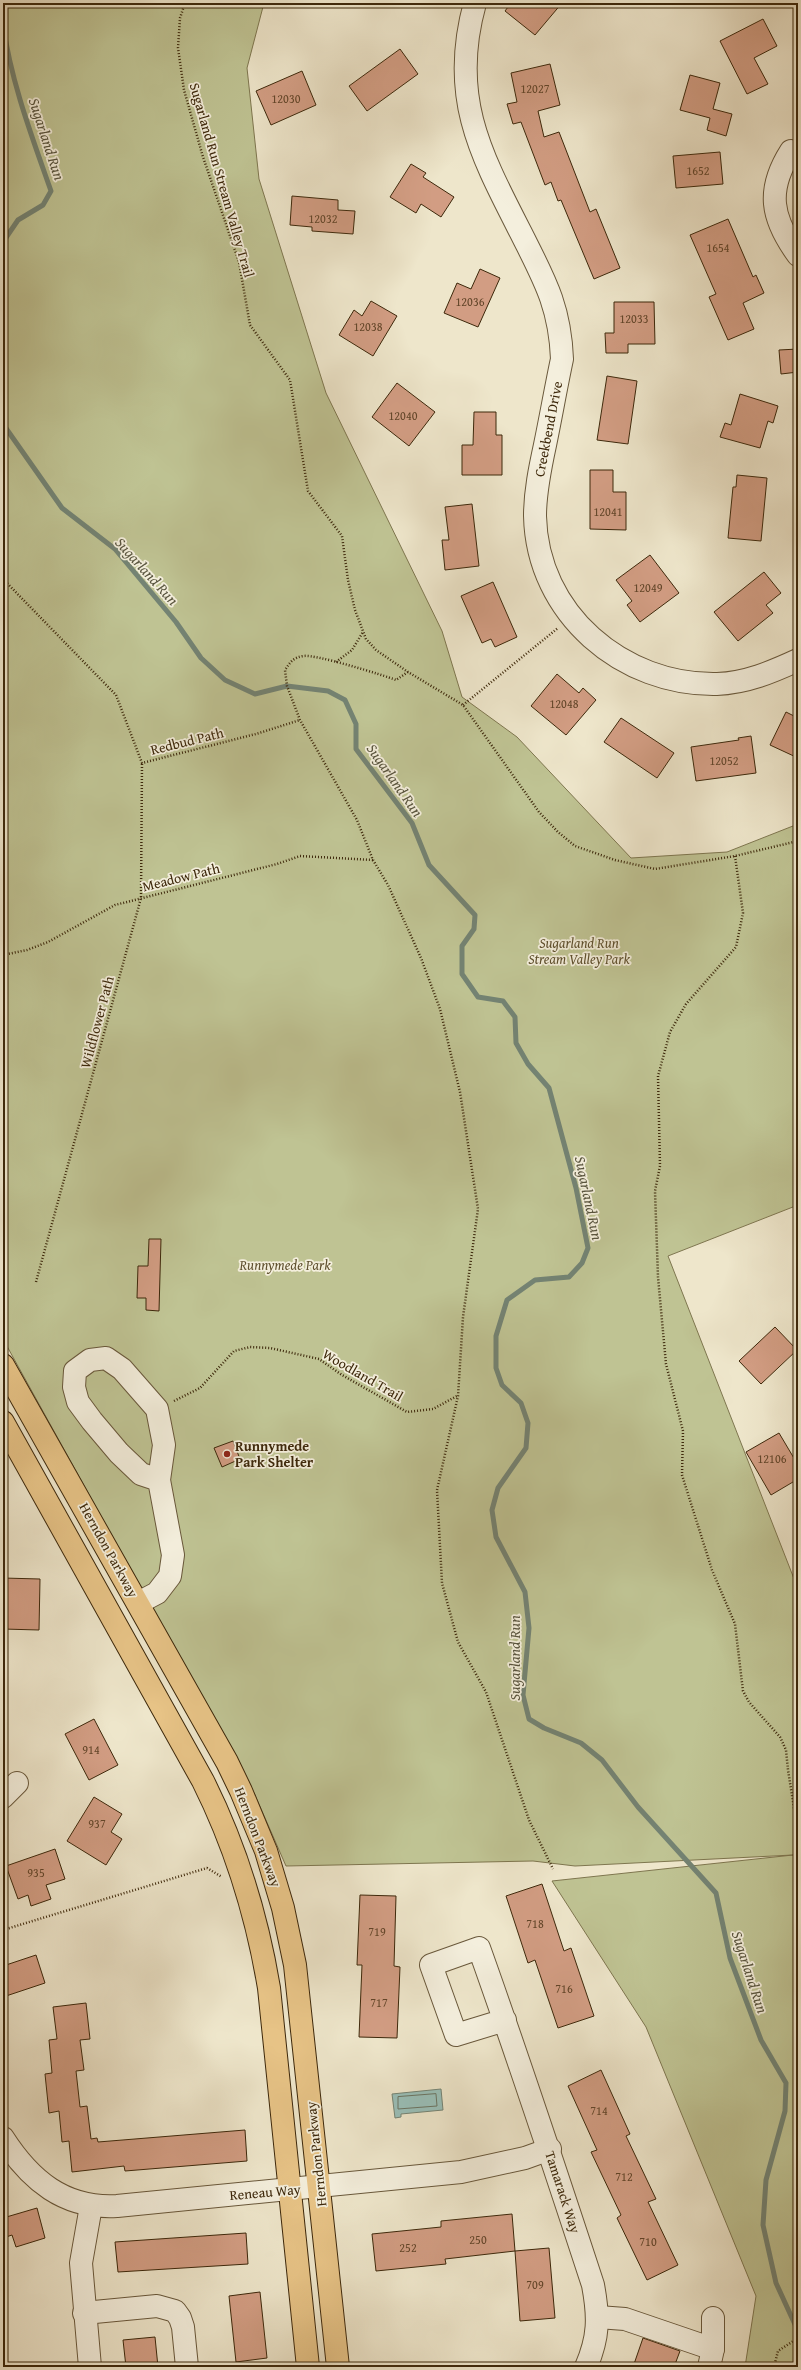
<svg xmlns="http://www.w3.org/2000/svg" width="801" height="2370" font-family="'Gentium Book Plus',serif">
	<style>
		.green { fill: #bfc393; stroke: #7e764f }
		.water { fill: #99bfb8; stroke: #748373 }
		.lines { fill: none; stroke-linecap: round; stroke-linejoin: round }
		.shore { stroke: #6b7462; stroke-width: 1 }
		.stream { stroke: #748373; stroke-width: 5 }
		.building { fill: #d29d83; stroke: #3d280b }
		.minor-casing { stroke: #69583b; stroke-width: 24 }
		.major-casing { stroke: #3d280b; stroke-width: 24 }
		.path { stroke: #3d280b; stroke-width: 2.5; stroke-dasharray: 1 2; stroke-linecap: butt }
		.minor { stroke: #f4efdd; stroke-width: 22 }
		.major { stroke: #e7c386; stroke-width: 22 }
		.poi-dot { fill: #8f2418; stroke: #f4efdd; stroke-width: 1.5 }
		.labels { text-anchor: middle; dominant-baseline: central; stroke-width: 3.5; stroke-linejoin: round; paint-order: stroke }
		.number-label { font-size: 12px; fill: #624529 }
		.street-label { font-size: 14px; fill: #3d280b; stroke: #f4efdd }
		.park-label { font-size: 14px; font-style: italic; fill: #5e4f2d; stroke: #f4efdd }
		.poi-label { font-size: 14px; font-weight: bold; fill: #3d280b; stroke: #f4efdd; text-anchor: start }
		.water-label { font-size: 15px; font-style: italic; fill: #59553f; stroke: #f4efdd }
	</style>
	<rect width="100%" height="100%" fill="#eee6cb"/>
	<filter id="stains"><feTurbulence type="fractalNoise" baseFrequency=".005" numOctaves="4"/><feColorMatrix values="0 0 0 0 .2 0 0 0 0 .09 0 0 0 0 .02 0 0 0 .5 -.17"/></filter>
	<radialGradient id="worn" r=".72"><stop offset=".6" stop-color="#630" stop-opacity="0"/><stop offset="1" stop-color="#630" stop-opacity=".3"/></radialGradient>
	<polygon class="green" points="3,3 264,3 247,68 259,179 326,393 442,631 462,697 517,737 631,858 727,852 798,824 798,1205 668,1256 798,1589 798,2367 745,2367 756,2296 646,2027 552,1881 793,1855 575,1866 533,1861 286,1866 255,1795 3,1339"/>
	<polygon class="water" points="441,2089 443,2110 401,2114 401,2117 395,2118 392,2094"/>
	<g class="lines">
		<polygon class="shore" points="436,2094 437,2106 398,2109 398,2097"/>
		<g class="stream">
			<path d="M 3,24 C 11,82 32,137 51,191 L 43,205 L 18,220 L 3,242"/>
			<polyline points="3,424 62,508 115,549 176,622 201,658 225,680 255,694 287,686 328,691 345,700 356,724 356,749 412,823 429,865 475,915 474,929 462,946 462,974 478,997 503,1001 515,1017 516,1043 528,1064 549,1088 576,1188 588,1248 582,1263 569,1277 535,1280 507,1300 496,1336 496,1368 502,1385 521,1403 528,1423 526,1448 498,1488 492,1510 496,1537 525,1592 529,1628 523,1695 529,1719 544,1728 581,1743 602,1760 638,1807 716,1893 730,1958 761,2040 786,2083 785,2111 766,2180 763,2225 776,2283 798,2331"/>
		</g>
	</g>
	<g class="building">
		<polygon points="511,3 562,3 535,35 505,11"/>
		<polygon points="763,19 777,46 754,58 768,84 747,94 720,41"/>
		<polygon points="400,49 418,74 367,111 349,86"/>
		<polygon points="550,64 560,105 538,111 544,137 559,132 590,212 596,209 620,268 594,279 561,200 558,201 551,182 545,185 521,122 513,124 507,104 517,102 511,73"/>
		<polygon points="302,71 316,105 271,125 256,91"/>
		<polygon points="690,75 720,83 713,109 732,114 726,136 707,130 710,118 680,110"/>
		<polygon points="720,152 723,184 676,188 673,156"/>
		<polygon points="411,164 426,173 423,177 454,197 441,217 421,204 416,213 390,197"/>
		<polygon points="292,196 338,200 338,210 355,211 353,234 312,231 312,227 290,225"/>
		<polygon points="728,219 753,277 756,275 764,293 743,303 754,329 728,340 709,297 716,294 690,235"/>
		<polygon points="480,269 500,278 478,327 444,313 457,283 471,289"/>
		<polygon points="371,301 397,316 373,356 339,335 354,310 362,316"/>
		<polygon points="614,302 654,302 655,344 628,344 628,353 606,353 605,333 614,333"/>
		<polygon points="798,349 798,372 781,374 779,350"/>
		<polygon points="607,376 637,381 628,444 597,440"/>
		<polygon points="397,383 435,412 409,446 372,417"/>
		<polygon points="740,394 778,406 773,423 768,421 760,448 720,437 725,423 731,425"/>
		<polygon points="474,412 496,412 496,435 502,435 502,475 462,475 462,445 473,445"/>
		<polygon points="590,470 613,470 613,492 626,492 626,530 590,529"/>
		<polygon points="737,475 767,478 761,541 728,538 733,487 736,487"/>
		<polygon points="472,504 479,566 445,570 442,540 449,540 445,507"/>
		<polygon points="650,555 679,593 640,622 627,605 632,601 616,580"/>
		<polygon points="764,572 781,593 766,605 773,613 738,641 714,612"/>
		<polygon points="493,582 517,637 495,647 491,639 482,643 461,596"/>
		<polygon points="557,674 579,693 583,688 596,700 566,735 531,706"/>
		<polygon points="786,712 798,718 798,758 770,745"/>
		<polygon points="621,718 674,753 657,778 604,742"/>
		<polygon points="751,736 756,773 696,781 691,747 739,740 738,738"/>
		<polygon points="149,1239 161,1239 159,1311 146,1310 146,1298 137,1298 138,1266 148,1266"/>
		<polygon points="775,1327 797,1350 761,1384 739,1361"/>
		<polygon points="779,1433 798,1465 798,1479 771,1495 746,1452"/>
		<polygon points="233,1441 240,1459 222,1467 214,1448"/>
		<polygon points="3,1578 40,1579 39,1630 3,1629"/>
		<polygon points="94,1719 118,1765 89,1780 65,1734"/>
		<polygon points="94,1797 122,1814 111,1832 122,1839 106,1865 67,1841"/>
		<polygon points="55,1849 65,1879 46,1885 51,1899 31,1906 28,1895 18,1899 6,1866"/>
		<polygon points="542,1884 564,1951 571,1948 594,2016 558,2028 535,1960 528,1963 506,1896"/>
		<polygon points="360,1895 396,1896 394,1966 400,1967 397,2038 359,2037 362,1965 357,1965"/>
		<polygon points="36,1955 45,1983 3,1997 3,1966"/>
		<polygon points="86,2003 90,2039 80,2040 84,2070 76,2071 80,2107 87,2106 91,2139 97,2138 98,2142 245,2130 247,2161 125,2171 124,2166 72,2172 69,2141 62,2142 59,2111 49,2113 45,2074 52,2073 49,2040 57,2039 53,2007"/>
		<polygon points="601,2070 630,2134 626,2136 656,2199 648,2202 678,2265 647,2280 617,2218 621,2215 591,2152 597,2150 568,2086"/>
		<polygon points="37,2208 45,2238 16,2247 12,2235 3,2238 3,2218"/>
		<polygon points="512,2214 515,2251 445,2259 446,2264 376,2271 372,2234 441,2227 441,2221"/>
		<polygon points="246,2233 248,2264 118,2272 115,2242"/>
		<polygon points="549,2248 555,2318 520,2321 515,2251"/>
		<polygon points="260,2292 267,2358 236,2362 229,2296"/>
		<polygon points="155,2337 158,2367 126,2367 123,2340"/>
		<polygon points="643,2338 680,2351 674,2367 633,2367"/>
	</g>
	<g class="lines">
		<g class="minor-casing">
			<g id="minor">
				<path d="M 475,3 C 449,96 480,153 521,233 C 544,279 560,306 562,359 C 556,387 551,416 545,445 C 540,468 535,492 535,516 C 537,614 623,686 717,684 C 746,683 772,672 798,660"/>
				<path d="M 791,151 C 766,190 771,218 798,255"/>
				<polyline points="138,1603 157,1593 170,1576 173,1555 159,1480 164,1445 157,1409 122,1369 106,1358 90,1360 75,1371 74,1387 78,1402 92,1421 119,1453 141,1474 159,1480"/>
				<polyline points="3,1797 17,1783"/>
				<path d="M 505,2020 L 456,2035 L 431,1965 L 479,1948 C 519,2060 556,2172 593,2285 C 599,2317 599,2337 586,2367"/>
				<path d="M 3,2138 C 30,2180 64,2209 117,2206 L 461,2172 L 525,2158 L 550,2149"/>
				<polyline points="84,2313 157,2306 175,2311 180,2318 183,2327 187,2367"/>
				<polyline points="598,2317 625,2319 713,2349 713,2318"/>
				<polyline points="90,2367 81,2263 91,2206"/>
				<polyline points="709,2367 713,2349"/>
			</g>
		</g>
		<g class="major-casing">
			<g id="major">
				<polyline points="3,1365 227,1762 241,1791 266,1851 283,1908 295,1965 338,2367"/>
				<path d="M 3,1422 L 203,1781 C 236,1847 257,1916 269,1988 L 308,2367"/>
			</g>
		</g>
		<g class="path">
			<polyline points="185,3 180,18 178,48 184,90 203,157 239,262 250,325 290,380 308,491 342,536 348,580 355,610 366,639 376,650 408,672 463,705 539,812 558,832 575,846 615,860 655,869 735,856 798,841"/>
			<polyline points="3,579 116,695 142,763 256,734 300,720"/>
			<polyline points="336,662 352,650 363,632"/>
			<path d="M 408,672 L 396,680 C 383,675 315,654 304,656 C 294,657 290,662 285,670 L 287,686 L 300,720 L 357,820 L 373,860 L 388,885 L 421,958 L 440,1009 L 460,1092 L 478,1209 L 463,1317 L 458,1396 L 437,1490 L 442,1583 L 458,1642 L 486,1692 L 529,1820 L 553,1869"/>
			<polyline points="463,705 558,628"/>
			<polyline points="735,856 743,913 736,947 686,1004 670,1032 658,1076 660,1166 655,1191 658,1277 666,1364 683,1431 682,1475 712,1570 735,1624 743,1691 749,1702 780,1737 786,1750 788,1770 794,1808 798,1816"/>
			<polyline points="3,955 27,950 48,942 115,905 277,864 300,856 373,860"/>
			<polyline points="36,1282 141,898 142,763"/>
			<polyline points="174,1401 200,1388 234,1351 250,1347 270,1348 319,1359 342,1375 407,1412 433,1409 457,1396"/>
			<polyline points="3,1930 207,1868 222,1877"/>
			<polyline points="774,2367 778,2351 798,2338"/>
		</g>
		<use href="#minor" class="minor"/>
		<use href="#major" class="major"/>
	</g>
	<circle class="poi-dot" cx="227" cy="1454" r="4"/>
	<g class="labels">
		<g class="number-label">
			<text x="535" y="88">12027</text>
			<text x="286" y="98">12030</text>
			<text x="698" y="170">1652</text>
			<text x="323" y="218">12032</text>
			<text x="718" y="247">1654</text>
			<text x="470" y="301">12036</text>
			<text x="634" y="318">12033</text>
			<text x="368" y="326">12038</text>
			<text x="403" y="415">12040</text>
			<text x="608" y="511">12041</text>
			<text x="648" y="587">12049</text>
			<text x="564" y="703">12048</text>
			<text x="724" y="760">12052</text>
			<text x="772" y="1458">12106</text>
			<text x="91" y="1749">914</text>
			<text x="97" y="1823">937</text>
			<text x="36" y="1872">935</text>
			<text x="535" y="1923">718</text>
			<text x="377" y="1931">719</text>
			<text x="564" y="1988">716</text>
			<text x="379" y="2002">717</text>
			<text x="599" y="2110">714</text>
			<text x="624" y="2176">712</text>
			<text x="478" y="2239">250</text>
			<text x="648" y="2241">710</text>
			<text x="408" y="2247">252</text>
			<text x="535" y="2284">709</text>
		</g>
		<g class="street-label">
			<text transform="translate(222 180) rotate(74)">Sugarland Run Stream Valley Trail</text>
			<text transform="translate(548 429) rotate(-79)">Creekbend Drive</text>
			<text transform="translate(187 741) rotate(-14)">Redbud Path</text>
			<text transform="translate(181 877) rotate(-14)">Meadow Path</text>
			<text transform="translate(97 1022) rotate(-75)">Wildflower Path</text>
			<text transform="translate(363 1375) rotate(30)">Woodland Trail</text>
			<text transform="translate(109 1550) rotate(61)">Herndon Parkway</text>
			<text transform="translate(258 1837) rotate(69)">Herndon Parkway</text>
			<text transform="translate(316 2154) rotate(-96)">Herndon Parkway</text>
			<text transform="translate(265 2192) rotate(-5)">Reneau Way</text>
			<text transform="translate(563 2192) rotate(72)">Tamarack Way</text>
		</g>
		<g class="park-label">
			<text x="579" y="943">Sugarland Run<tspan x="579" dy="16">Stream Valley Park</tspan></text>
			<text x="285" y="1265">Runnymede Park</text>
		</g>
		<g class="poi-label">
			<text x="235" y="1446">Runnymede<tspan x="235" dy="16">Park Shelter</tspan></text>
		</g>
		<g class="water-label">
			<text transform="translate(47 139) rotate(72)">Sugarland Run</text>
			<text transform="translate(147 571) rotate(48)">Sugarland Run</text>
			<text transform="translate(395 780) rotate(55)">Sugarland Run</text>
			<text transform="translate(589 1198) rotate(78)">Sugarland Run</text>
			<text transform="translate(514 1658) rotate(-90)">Sugarland Run</text>
			<text transform="translate(750 1972) rotate(72)">Sugarland Run</text>
		</g>
	</g>
	<rect width="801" height="2370" fill="none" stroke="#eee6cb" stroke-width="16"/>
	<rect x="4" y="4" width="793" height="2362" fill="none" stroke="#3d280b" stroke-width="2"/>
	<rect x="8" y="8" width="785" height="2354" fill="none" stroke="#3d280b"/>
	<rect width="100%" height="100%" filter="url(#stains)"/>
	<rect width="100%" height="100%" fill="url(#worn)"/>
</svg>
